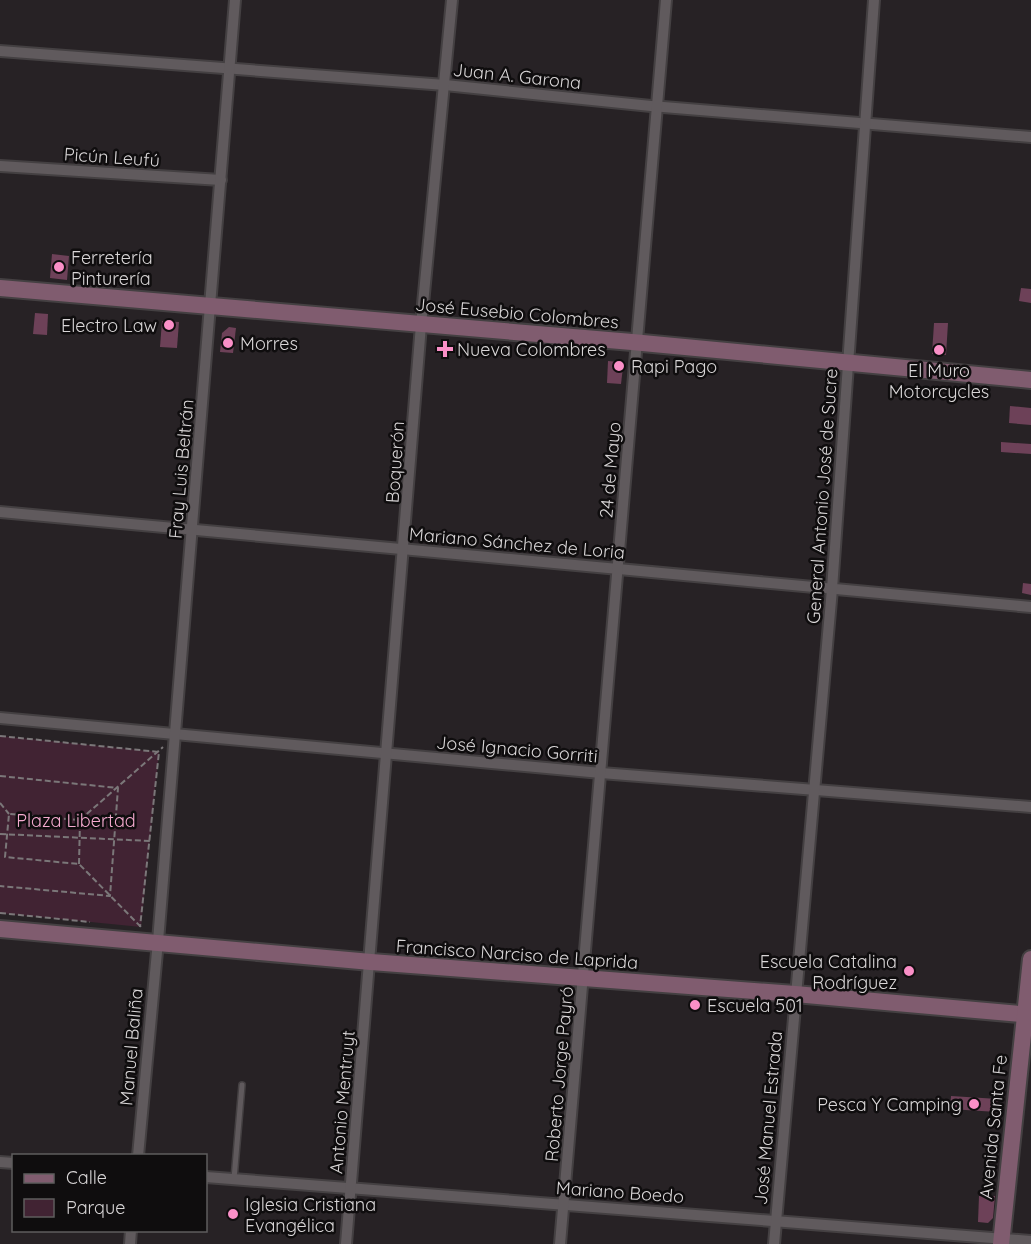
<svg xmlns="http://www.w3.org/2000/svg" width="1031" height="1244" font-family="Quicksand,sans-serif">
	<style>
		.green { fill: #412333 }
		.building { fill: #6d4158 }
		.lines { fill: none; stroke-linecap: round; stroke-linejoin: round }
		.lane-casing { stroke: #444042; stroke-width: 8 }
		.street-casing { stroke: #444042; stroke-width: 14 }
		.secondary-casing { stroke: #444042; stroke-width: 20 }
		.path { stroke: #7b7779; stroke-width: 2; stroke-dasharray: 6 3; stroke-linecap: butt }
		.lane { stroke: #605a5d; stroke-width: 5 }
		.street { stroke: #605a5d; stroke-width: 10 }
		.secondary { stroke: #805c6f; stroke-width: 16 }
		.poi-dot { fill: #fa8fc7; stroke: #0f0d0e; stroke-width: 2 }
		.labels { text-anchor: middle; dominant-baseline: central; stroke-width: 5; stroke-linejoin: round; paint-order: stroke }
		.street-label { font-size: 18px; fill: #d8d5d6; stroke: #0f0d0e }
		.poi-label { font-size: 18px; fill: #d8d5d6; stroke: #0f0d0e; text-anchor: start }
		.park-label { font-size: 18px; fill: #f6abd0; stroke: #0f0d0e }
	</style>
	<rect width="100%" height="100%" fill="#272225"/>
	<polygon class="green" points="0,736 159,752 141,927 0,913"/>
	<g class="building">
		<polygon points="52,254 69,256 67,280 50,278"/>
		<polygon points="1021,288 1031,289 1031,303 1019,301"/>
		<polygon points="35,313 48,314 47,335 33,334"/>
		<polygon points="162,321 179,322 177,348 160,347"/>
		<polygon points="934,323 948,323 946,355 932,354"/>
		<polygon points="229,327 236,328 233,353 220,352 222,333"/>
		<polygon points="608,361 619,362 623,367 621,384 607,383"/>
		<polygon points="1010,406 1031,408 1031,425 1009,423"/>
		<polygon points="1001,442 1031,444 1031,454 1001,452"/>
		<polygon points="1023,583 1031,584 1031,595 1022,593"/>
		<polygon points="951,1096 998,1099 997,1112 950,1109"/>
		<polygon points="979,1196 995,1196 993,1218 988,1223 978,1222"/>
	</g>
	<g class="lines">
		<g class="lane-casing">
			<polyline id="lane" points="234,1179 242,1085"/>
		</g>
		<g class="street-casing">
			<g id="street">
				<polyline points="0,51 445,85 651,106 1031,137"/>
				<polyline points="0,166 221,180"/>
				<polyline points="0,512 1031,607"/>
				<polyline points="0,718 601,773 1031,807"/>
				<polyline points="138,1156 158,941 235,0"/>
				<polyline points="0,1162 14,1163"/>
				<polyline points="206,1177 1031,1241"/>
				<polyline points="130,1244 131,1230"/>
				<polyline points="346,1244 421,325 452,0"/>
				<polyline points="560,1244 666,0"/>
				<polyline points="774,1244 832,589 874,0"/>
			</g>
		</g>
		<g class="secondary-casing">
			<g id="secondary">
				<polyline points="0,288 632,342 1031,380"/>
				<polyline points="0,929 371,962 795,994 1031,1015"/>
				<polyline points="1001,1244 1031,959"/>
			</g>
		</g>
		<g class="path">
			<polyline points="0,736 159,752 140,927"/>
			<polyline points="0,776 118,788 110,896 0,886"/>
			<polyline points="0,803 9,814"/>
			<polyline points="80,820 163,747"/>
			<polyline points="0,834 150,841"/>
			<polyline points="79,864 80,820 9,814 5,857 79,864 141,927"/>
			<polyline points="0,913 90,922"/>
		</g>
		<use href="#lane" class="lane"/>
		<use href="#street" class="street"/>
		<use href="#secondary" class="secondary"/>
	</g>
	<g class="poi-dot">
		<circle cx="59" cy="267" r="6"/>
		<circle cx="169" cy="325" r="6"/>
		<circle cx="228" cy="343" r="6"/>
		<path d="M442 340h6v6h6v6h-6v6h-6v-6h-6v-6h6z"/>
		<circle cx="939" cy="350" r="6"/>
		<circle cx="619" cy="366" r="6"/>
		<circle cx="909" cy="971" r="6"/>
		<circle cx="695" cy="1005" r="6"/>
		<circle cx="974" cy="1104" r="6"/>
		<circle cx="233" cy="1214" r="6"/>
	</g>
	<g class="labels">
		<g class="street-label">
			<text transform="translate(517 76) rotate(6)">Juan A. Garona</text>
			<text transform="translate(112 157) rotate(4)">Picún Leufú</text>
			<text transform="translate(517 313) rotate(5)">José Eusebio Colombres</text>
			<text transform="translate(395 462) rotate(-86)">Boquerón</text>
			<text transform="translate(181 469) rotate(-85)">Fray Luis Beltrán</text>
			<text transform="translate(610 470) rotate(-85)">24 de Mayo</text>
			<text transform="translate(822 496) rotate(-86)">General Antonio José de Sucre</text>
			<text transform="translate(517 543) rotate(5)">Mariano Sánchez de Loria</text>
			<text transform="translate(517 749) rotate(5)">José Ignacio Gorriti</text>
			<text transform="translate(517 954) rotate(4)">Francisco Narciso de Laprida</text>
			<text transform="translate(131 1047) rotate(-85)">Manuel Baliña</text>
			<text transform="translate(559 1074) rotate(-85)">Roberto Jorge Payró</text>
			<text transform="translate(342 1102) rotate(-85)">Antonio Mentruyt</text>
			<text transform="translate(768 1118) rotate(-85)">José Manuel Estrada</text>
			<text transform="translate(993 1127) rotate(-84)">Avenida Santa Fe</text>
			<text transform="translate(620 1192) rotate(4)">Mariano Boedo</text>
		</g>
		<g class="poi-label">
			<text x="71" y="257">Ferretería<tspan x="71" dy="21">Pinturería</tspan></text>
			<text x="157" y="325" text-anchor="end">Electro Law</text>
			<text x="240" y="343">Morres</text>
			<text x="457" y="349">Nueva Colombres</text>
			<text x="631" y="366">Rapi Pago</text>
			<text x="939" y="370" text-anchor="middle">El Muro<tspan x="939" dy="21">Motorcycles</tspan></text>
			<text x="897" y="961" text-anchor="end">Escuela Catalina<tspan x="897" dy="21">Rodríguez</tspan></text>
			<text x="707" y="1005">Escuela 501</text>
			<text x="962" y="1104" text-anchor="end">Pesca Y Camping</text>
			<text x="245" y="1204">Iglesia Cristiana<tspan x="245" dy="21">Evangélica</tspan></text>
		</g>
		<g class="park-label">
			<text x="76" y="820">Plaza Libertad</text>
		</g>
	</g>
	<rect x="12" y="1154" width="195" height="78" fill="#0f0d0e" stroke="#5f5d5e" stroke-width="1.5"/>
	<rect x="24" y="1174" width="30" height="9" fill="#805c6f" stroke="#5f5d5e" stroke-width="1.5"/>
	<text x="66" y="1184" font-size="18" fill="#d8d5d6">Calle</text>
	<rect x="24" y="1199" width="30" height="18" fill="#412333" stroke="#5f5d5e" stroke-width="1.5"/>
	<text x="66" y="1214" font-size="18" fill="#d8d5d6">Parque</text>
</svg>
